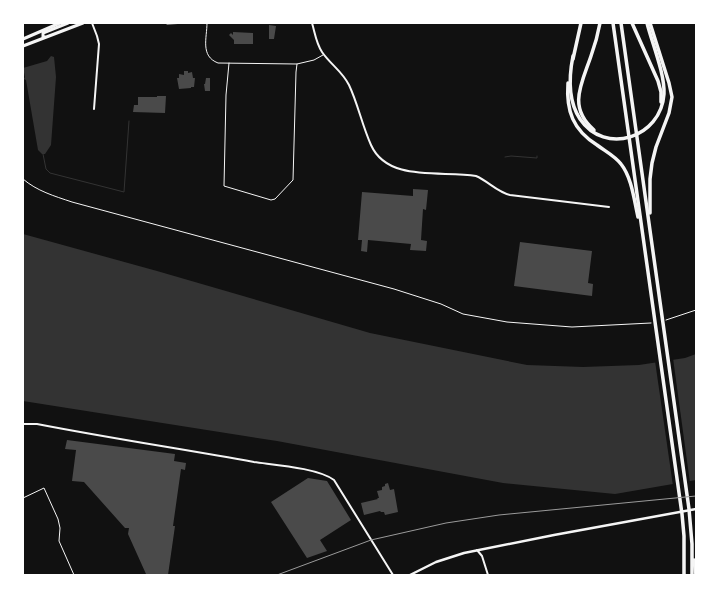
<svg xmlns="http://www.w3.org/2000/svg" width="719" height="598" font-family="Jost,sans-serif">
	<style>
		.water { fill: #333 }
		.pier { fill: #111 }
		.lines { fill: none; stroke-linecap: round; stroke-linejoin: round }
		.stream { stroke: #333; stroke-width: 1 }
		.building { fill: #4a4a4a }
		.path { stroke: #f5f5f5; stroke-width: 1 }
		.service { stroke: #f5f5f5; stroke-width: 1 }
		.minor { stroke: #f5f5f5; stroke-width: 2 }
		.tertiary { stroke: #f5f5f5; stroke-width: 2 }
		.secondary { stroke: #f5f5f5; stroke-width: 2.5 }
		.primary { stroke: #f5f5f5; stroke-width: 3 }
		.motorway { stroke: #f5f5f5; stroke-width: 3.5 }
		.rail { stroke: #9a9a9a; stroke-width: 1 }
	</style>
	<rect width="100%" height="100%" fill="#111"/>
	<g class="water">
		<polygon points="51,56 54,57 56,77 51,145 45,154 42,154 38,150 26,80 24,79 25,77 23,68 47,61"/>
		<polygon points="23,234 157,271 370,333 527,365 583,367 639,365 685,358 696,354 696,480 615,494 503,483 277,441 23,401"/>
	</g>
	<polygon class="pier" points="673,358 690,483 673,486 655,361"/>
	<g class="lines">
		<g class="stream">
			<polyline points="43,154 46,169 50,173 124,192 129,121"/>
			<polyline points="505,157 511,156 537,158 537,156"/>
		</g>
	</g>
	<g class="building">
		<polygon points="269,25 276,26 274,39 269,39"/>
		<polygon points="233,32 253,33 253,44 234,44 234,40 229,35 231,33 233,35"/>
		<polygon points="184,71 188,71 188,73 192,72 193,78 195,78 194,87 191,87 191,88 179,89 177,78 179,78 179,74 184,75"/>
		<polygon points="206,78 210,78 210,91 205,91 204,84 205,84"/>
		<polygon points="157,96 166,96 165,113 133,112 134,105 138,105 138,97 157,97"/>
		<polygon points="413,189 428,190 426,210 423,209 421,240 427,241 426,251 410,250 411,244 368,240 367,252 361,251 362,240 358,240 362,192 413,196"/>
		<polygon points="520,242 592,251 588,283 593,284 592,296 514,286"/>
		<polygon points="67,440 175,454 174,461 186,463 185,470 181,469 173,526 175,526 168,575 146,574 128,534 129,528 125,528 84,482 72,481 76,450 65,449"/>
		<polygon points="308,478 327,481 351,520 320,540 327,551 307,558 271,502"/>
		<polygon points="388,483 390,490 394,489 398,512 385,515 384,512 381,512 380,511 364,515 361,503 378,499 377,498 379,498 377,491 382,490 382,487 385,486 385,484"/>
	</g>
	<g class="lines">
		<g class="path">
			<path d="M 23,179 C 37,191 54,196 72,202 L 394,289 L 441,304 L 463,314 L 507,322 L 572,327 L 651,323"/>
			<polyline points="666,320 696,310"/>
		</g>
		<g class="service">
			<path d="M 207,23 C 207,38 200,56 218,63 L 297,64 L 314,60 L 323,55"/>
			<polyline points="167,24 189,23"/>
			<polyline points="229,63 226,95 224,186 271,200 275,199 293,180 296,72 297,64"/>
			<polyline points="23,498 44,488 58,519 60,528 59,541 74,575"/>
		</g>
		<g class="minor">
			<polyline points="92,23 97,36 99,44 94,109"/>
			<path d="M 312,23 C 315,33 316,43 322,52 C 330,64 342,71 349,85 C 358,104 362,125 371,145 C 388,183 443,170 476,176 C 488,181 497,192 510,195 L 609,207"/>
			<polyline points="477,550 482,556 488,575"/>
		</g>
		<path class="tertiary" d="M 23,424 L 37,424 C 109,438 182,449 254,462 C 275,465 318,468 334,480 L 393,575"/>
		<polyline class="secondary" points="410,575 436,562 464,553 554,535 696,509"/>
		<g class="primary">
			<polyline points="45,37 43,37 43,33 68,23"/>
			<polyline points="23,39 60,23"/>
			<polyline points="23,46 83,23"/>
		</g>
		<g class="motorway">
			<polyline points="613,23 682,514 684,536 684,575"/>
			<polyline points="621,23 689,509 692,544 692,575"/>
			<polyline points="632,23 658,81 661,92 661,102"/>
			<polyline points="650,23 669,83 672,97 669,113 656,147 652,163 650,179 650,213"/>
			<path d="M 573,56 C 569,76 568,101 580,119 C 605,156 661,138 664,94 C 665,74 652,43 647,23"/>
			<polyline points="573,59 581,23"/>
			<path d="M 568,83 C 566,111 573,130 597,145 C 605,151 615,156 621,164 C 632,178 634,200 638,217"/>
			<path d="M 594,130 C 567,107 582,83 591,56 C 595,45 598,34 600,23"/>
			<polyline points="694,560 696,575"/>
		</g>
		<polyline class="rail" points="277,575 371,540 446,523 499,515 696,496"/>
	</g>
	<rect width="719" height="598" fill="none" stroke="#ffffff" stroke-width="48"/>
</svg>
